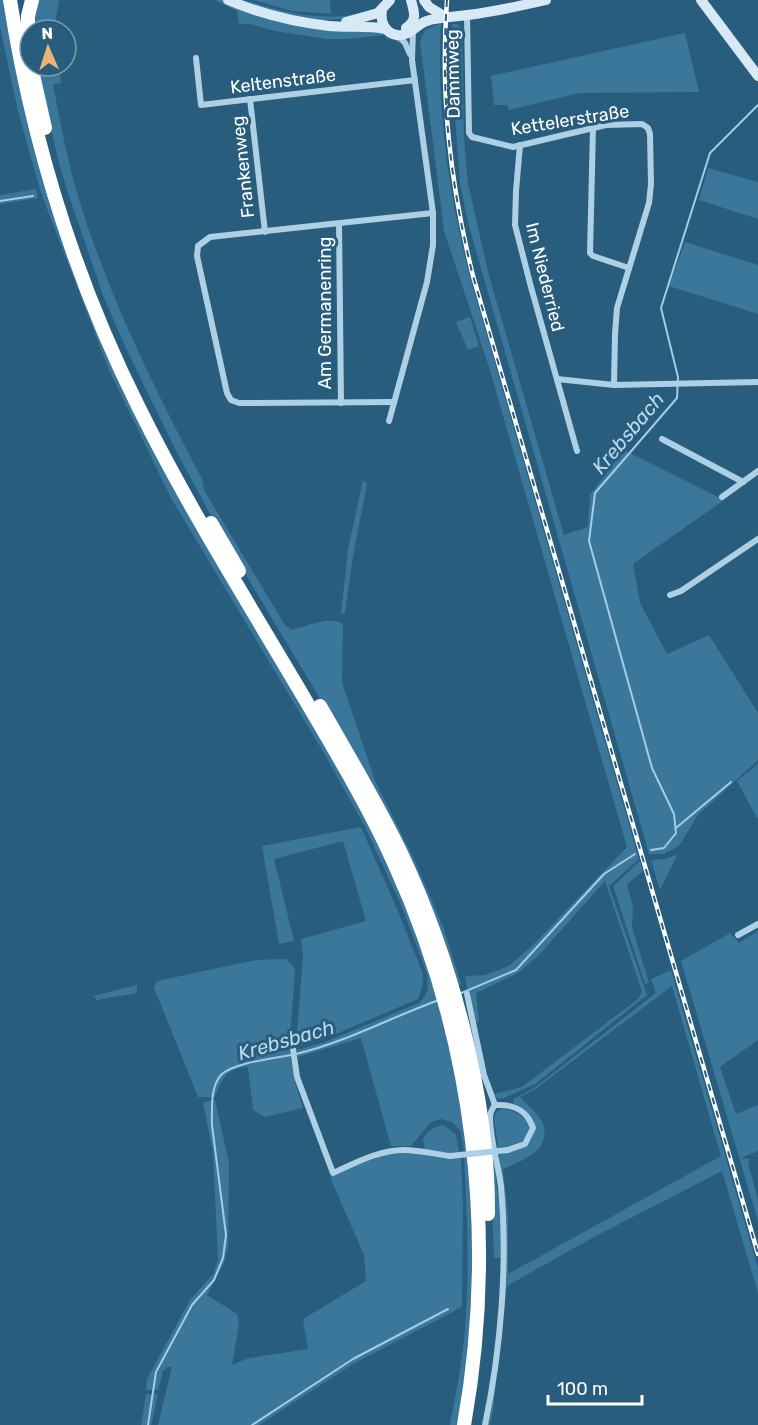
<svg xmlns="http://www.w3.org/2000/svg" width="758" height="1425" font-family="Rubik,sans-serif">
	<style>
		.green { fill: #3b779a; fill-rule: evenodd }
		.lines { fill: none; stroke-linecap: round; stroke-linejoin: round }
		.stream { stroke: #a2cde5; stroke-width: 2 }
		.street { stroke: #add0e5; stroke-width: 6 }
		.secondary { stroke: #d6e9f5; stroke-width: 10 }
		.highway { stroke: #fff; stroke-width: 14 }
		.rail-casing { stroke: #fff; stroke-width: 4.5 }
		.rail { stroke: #285d7d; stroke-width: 2; stroke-dasharray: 7; stroke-linecap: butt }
		.street-bridge { stroke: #add0e5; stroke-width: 6 }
		.labels { text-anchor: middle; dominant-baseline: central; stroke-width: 6; stroke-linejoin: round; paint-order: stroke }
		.street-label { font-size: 18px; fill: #fff; stroke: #285d7d }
		.water-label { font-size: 20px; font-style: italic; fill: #b9daec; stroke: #285d7d }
	</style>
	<rect width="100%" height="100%" fill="#285d7d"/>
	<g class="green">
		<polygon points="0,0 4,0 105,346 333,754 402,892 434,986 461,1095 469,1151 464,1151 460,1130 452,1122 441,1119 431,1122 411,1146 391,1146 361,1038 298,1057 297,1050 325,1042 419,1003 425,996 428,988 427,974 402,907 365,827 325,755 171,498 109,370 41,193 31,158 18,111 0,27"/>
		<polygon points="38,0 59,0 54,30 31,30"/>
		<polygon points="215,0 222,0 245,10 382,30 402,42 398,43 394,39 387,39 385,35 345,39 327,39 275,31 251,24 239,24 237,11"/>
		<path d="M 238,0 C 252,0 265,7 279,10 C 308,17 348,21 376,8 L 376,10 C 364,13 352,18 340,19 C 304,23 271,11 238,0 Z"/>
		<polygon points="253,0 330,0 331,14 292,11"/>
		<path d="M 441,23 C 436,108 449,195 470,277 L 639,859 L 609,886 L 647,995 L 535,1084 L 504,1098 L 498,1099 L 494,1094 L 522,1087 L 638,999 L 642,992 L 605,881 L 538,956 L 518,973 L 476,993 L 479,1022 L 475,1023 L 466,983 L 465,976 L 485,975 L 509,966 L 532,946 L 627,847 L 489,367 L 444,231 L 420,41 L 425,30 Z"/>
		<polygon points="452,24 457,24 462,29 464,138 468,183 488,272 564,535 588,527 590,495 624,450 724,500 633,564 640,603 667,654 709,635 758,713 758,760 698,815 679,846 664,854 649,854 468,223 460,183 453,89"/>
		<polygon points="685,33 699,92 579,93 509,110 507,105 494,105 491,76"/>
		<path d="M 36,66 L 59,66 L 61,83 L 53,84 C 60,121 67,159 78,196 C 108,295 154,388 202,479 L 204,490 L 286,627 L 289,627 L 290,630 C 305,627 330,615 343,624 L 342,683 L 376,783 L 415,861 L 444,929 L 461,984 L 455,987 L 349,747 L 219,530 L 177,453 L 123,342 L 103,295 L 69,196 L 59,163 Z"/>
		<polygon points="708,168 758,182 758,219 699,200"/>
		<polygon points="36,189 38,198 0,204 0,195"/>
		<polygon points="685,242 758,265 758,314 669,286"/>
		<polygon points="470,317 479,346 468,350 456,322"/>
		<polygon points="363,480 367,484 353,556 345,613 341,614 348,549"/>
		<polygon points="758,764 758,818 757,818 737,781"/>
		<polygon points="361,827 397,909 423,974 422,988 418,999 324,1039 296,1046 303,955 301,939 366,921 343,841 274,859 294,941 279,944 262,846"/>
		<polygon points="678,854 660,890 651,860 665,859"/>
		<polygon points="640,861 643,871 627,884 633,907 632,927 649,983 645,984 613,886"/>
		<polygon points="758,931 758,1040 720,1067 736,1114 758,1105 758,1151 741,1158 750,1159 748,1164 758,1199 758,1221 681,961 730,933 739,943"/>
		<path d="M 286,959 L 294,967 L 295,973 L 289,1049 L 294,1078 L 303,1108 L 265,1117 L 253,1110 L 248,1067 C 226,1068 222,1078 215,1097 L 198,1097 L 154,988 L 157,981 L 256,960 Z"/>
		<path d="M 671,970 L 758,1268 L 758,1293 L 722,1171 L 592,1238 L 507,1286 L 493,1410 L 490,1425 L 488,1425 L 506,1275 L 506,1216 L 499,1154 C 517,1152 529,1148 535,1129 C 532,1116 526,1109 513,1104 L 514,1099 L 534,1088 L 656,993 L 651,979 ZM 672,986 L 721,1156 L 508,1274 L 508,1215 L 503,1169 C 522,1161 554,1150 542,1122 C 537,1112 527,1105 520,1097 L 534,1090 Z"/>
		<polygon points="137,985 137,993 97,1000 93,996"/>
		<path d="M 215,1100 L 229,1163 L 228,1247 L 224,1263 L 207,1295 L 237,1314 L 239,1325 L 232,1365 L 249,1358 L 308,1349 L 303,1319 L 366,1281 L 364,1255 L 330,1177 C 354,1166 378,1151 405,1152 C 424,1153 441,1159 461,1158 L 463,1203 L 462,1307 L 353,1364 L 259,1425 L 158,1425 L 172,1367 L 168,1367 L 163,1371 L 158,1390 L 146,1390 L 147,1379 L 190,1300 L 214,1273 L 218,1259 L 213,1152 L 203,1102 Z"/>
		<path d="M 503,1109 C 520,1111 543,1127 521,1142 C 515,1147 506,1147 498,1148 L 494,1117 L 497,1111 Z"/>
		<path d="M 443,1125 L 456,1134 L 459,1152 L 449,1153 L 425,1150 L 423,1139 C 428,1131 433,1127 443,1125 Z"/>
		<polygon points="494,1154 500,1216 501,1258 494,1258 490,1155"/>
		<path d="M 464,1157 L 471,1157 L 474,1204 L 471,1337 L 458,1425 L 450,1425 C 457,1389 464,1352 466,1315 C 469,1263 467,1210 464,1157 Z"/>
		<polygon points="146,1394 158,1394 151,1425 141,1425"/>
	</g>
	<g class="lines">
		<g class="stream">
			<polyline points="0,201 33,196"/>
			<polyline points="676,828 731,782"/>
			<polyline points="651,850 664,848 676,833 674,814 652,768 589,541 595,493 677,398 678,377 661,308 710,153 758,105"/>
			<polyline points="459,994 516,970 604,874 635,854"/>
			<path d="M 148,1425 L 156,1372 L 192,1305 L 214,1280 L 223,1258 L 226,1235 L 212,1125 C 212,1110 210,1087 221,1075 C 234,1062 278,1058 296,1054 C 346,1042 392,1017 439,1000"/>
			<polyline points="252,1425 353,1359 448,1309"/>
		</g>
		<g class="street">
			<polyline points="467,15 469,133 472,137 513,147 606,125 642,124 648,128 650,134 651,184 649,203 617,308 615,334 614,385"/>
			<polyline points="398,35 405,43 410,54"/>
			<polyline points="196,58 201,105 415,80"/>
			<polyline points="250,99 265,232"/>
			<polyline points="593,128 590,253 593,256 629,268"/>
			<polyline points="520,145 516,191 515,225 531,287 577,451"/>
			<polyline points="339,223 341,403"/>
			<polyline points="557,379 614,385 758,382"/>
			<polyline points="394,402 239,403 231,400 227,393 197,256 198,246 210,237 433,213"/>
			<polyline points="389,421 427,282 433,245 433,213 412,60 413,30"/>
			<polyline points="662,439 743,482"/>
			<polyline points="722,497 758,471"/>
			<polyline points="670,595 681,591 758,539"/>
			<polyline points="738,935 758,924"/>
			<polyline points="467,994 484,1075 495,1105"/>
			<path d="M 293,1049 L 297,1077 L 333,1173 C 355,1163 379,1150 404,1150 C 418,1150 435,1154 450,1156"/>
			<path d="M 495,1105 C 514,1104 527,1110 533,1128 L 525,1144 L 508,1150"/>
			<path d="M 485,1425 C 501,1349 508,1263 501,1186 C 498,1163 490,1140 490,1117 C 490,1112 492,1109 495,1105"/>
		</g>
		<g class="secondary">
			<path d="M 228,0 C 261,14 294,22 329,26 C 348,28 367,25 386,29"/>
			<polyline points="424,0 429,7 444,16"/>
			<polyline points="701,0 758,76"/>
			<path d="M 382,10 C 380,22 385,33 397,35 C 411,37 417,22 430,20 C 442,17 455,17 467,15 C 494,12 520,6 546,0"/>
			<polyline points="346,22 378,13 390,0"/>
			<path d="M 406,28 C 418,20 414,12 411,0"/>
		</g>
		<g class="highway">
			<path d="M 10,0 C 32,141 75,280 139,408 C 189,509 249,604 306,701 C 337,754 369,807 394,863 C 474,1038 498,1235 464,1425"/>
			<polyline points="28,53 28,16 32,0"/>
			<polyline points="31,66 45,128"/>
			<polyline points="211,523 239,571"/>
			<path d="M 320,706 C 348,755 377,803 401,853 C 451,959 489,1097 488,1214"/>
		</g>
		<g class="rail-casing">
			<path id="rail" d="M 447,0 C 440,95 450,183 473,276 L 758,1254"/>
		</g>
		<use href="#rail" class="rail"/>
		<polyline class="street-bridge" points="450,1156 508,1150"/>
	</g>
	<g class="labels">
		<g class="street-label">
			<text transform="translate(453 74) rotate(-91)">Dammweg</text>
			<text transform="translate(283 81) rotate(-7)">Keltenstraße</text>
			<text transform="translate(570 120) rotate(-9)">Kettelerstraße</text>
			<text transform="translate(243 167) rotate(-96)">Frankenweg</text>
			<text transform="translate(545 277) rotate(76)">Im Niederried</text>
			<text transform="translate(325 313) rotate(-90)">Am Germanenring</text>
		</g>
		<g class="water-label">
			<text transform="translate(628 433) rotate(-50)">Krebsbach</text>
			<text transform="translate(286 1040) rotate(-16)">Krebsbach</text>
		</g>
	</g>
	<g transform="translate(48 48) rotate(357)"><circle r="28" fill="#285d7d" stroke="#7e9eb1" stroke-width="1.5"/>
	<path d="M0-4.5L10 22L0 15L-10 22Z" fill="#ecb474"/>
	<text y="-9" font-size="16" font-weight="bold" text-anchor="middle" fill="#ffffff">N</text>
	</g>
	<path d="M548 1395v9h94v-9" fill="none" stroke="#ffffff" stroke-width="3"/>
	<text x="557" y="1395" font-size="18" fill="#ffffff" stroke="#285d7d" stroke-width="4.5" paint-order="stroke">100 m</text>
</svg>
